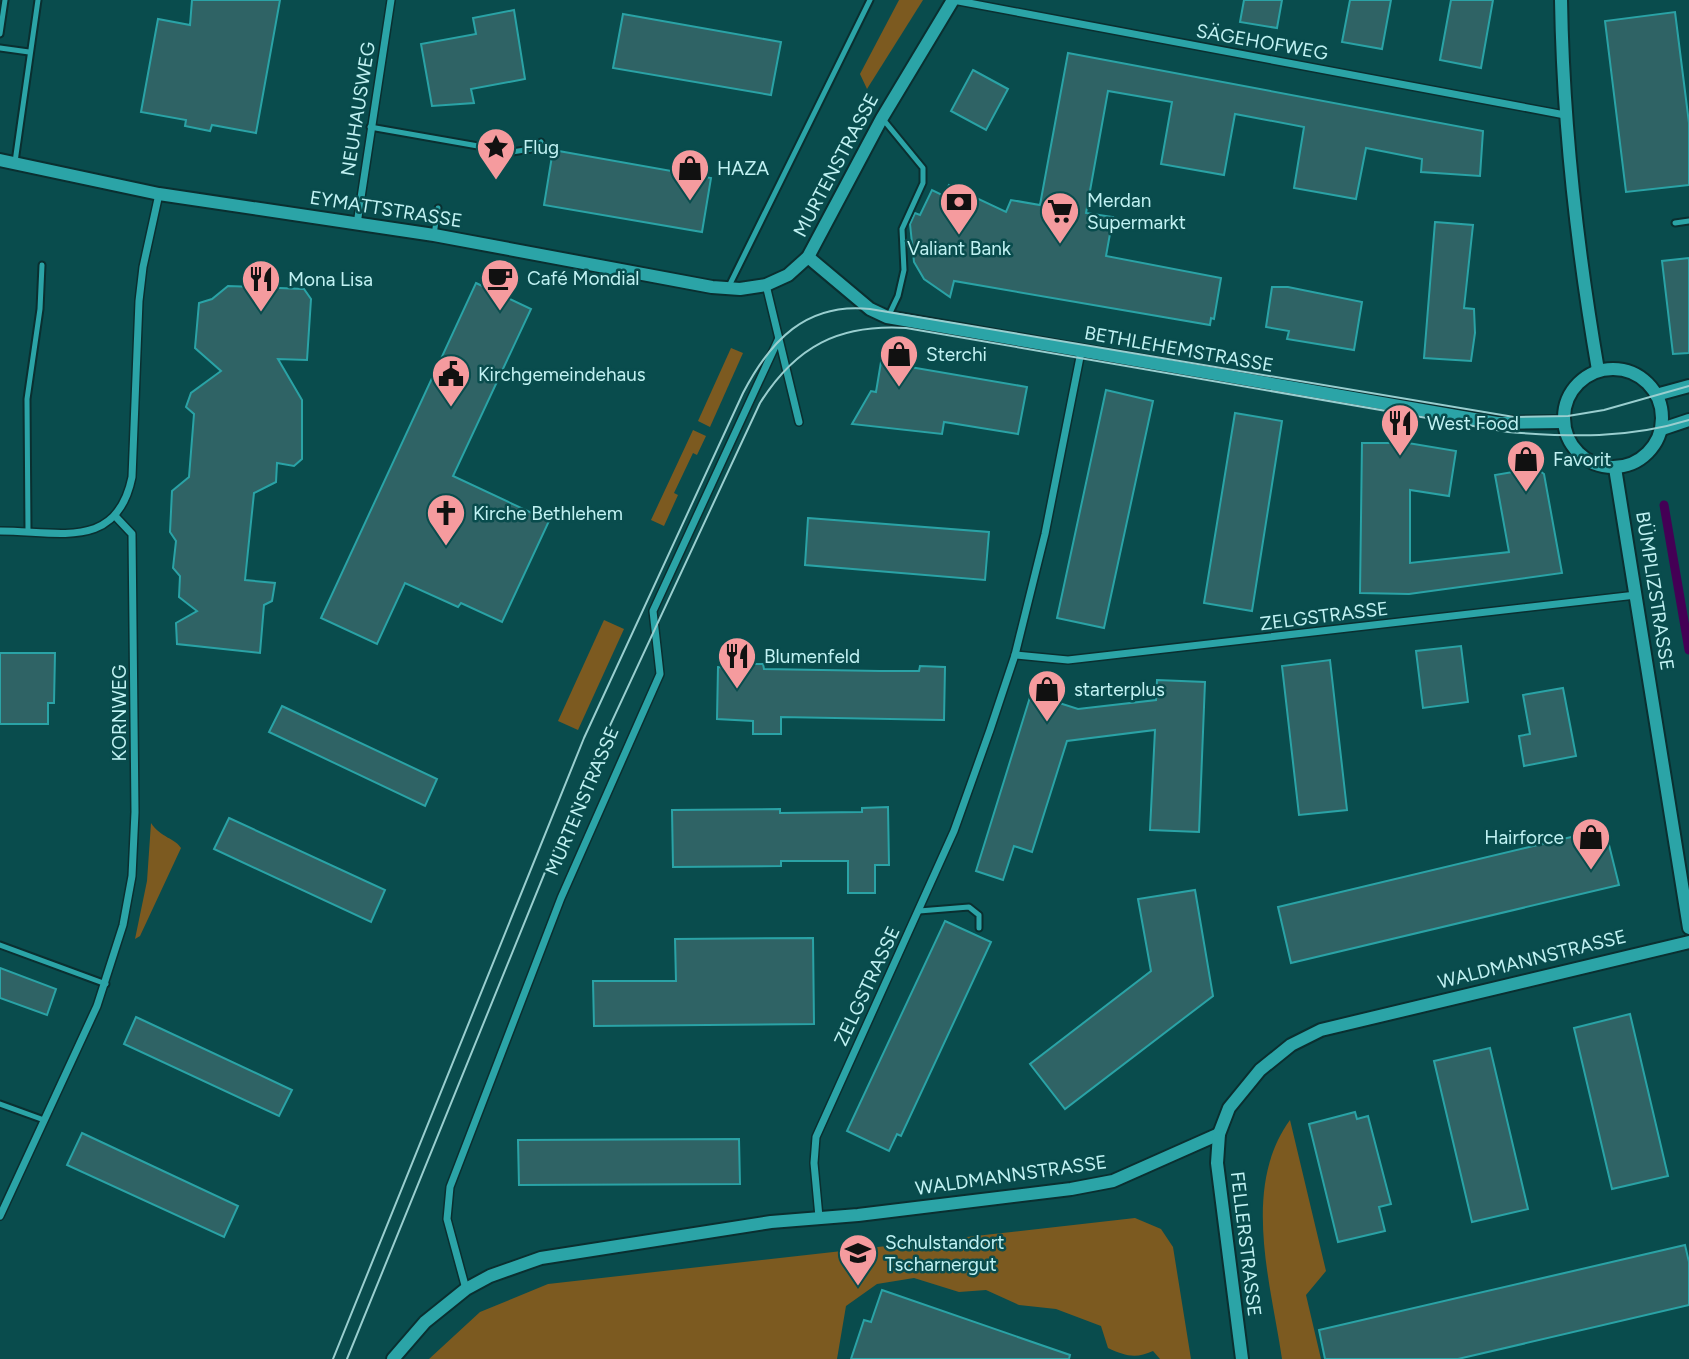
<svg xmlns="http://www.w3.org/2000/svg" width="1689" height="1359" font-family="Figtree,sans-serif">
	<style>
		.green { fill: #7c5a20 }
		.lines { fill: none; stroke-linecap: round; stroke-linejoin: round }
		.stream { stroke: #405; stroke-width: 9 }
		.building { fill: #2f6365; stroke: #2aa3a6; stroke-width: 2 }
		.service-casing { stroke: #0a2f30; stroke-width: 9 }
		.minor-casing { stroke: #0a2f30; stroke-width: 10 }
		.tertiary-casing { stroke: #0a2f30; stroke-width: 16 }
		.service { stroke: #2ba4a7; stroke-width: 5 }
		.minor { stroke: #2ba4a7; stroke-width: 7 }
		.tertiary { stroke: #2ba4a7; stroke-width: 12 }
		.tram { stroke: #99cecf; stroke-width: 2 }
		.labels { text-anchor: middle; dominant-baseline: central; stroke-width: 5; stroke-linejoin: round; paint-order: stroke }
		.street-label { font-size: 19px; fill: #c1f2f3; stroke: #094c4d }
		.poi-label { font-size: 19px; fill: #c1f2f3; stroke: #094c4d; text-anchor: start }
	</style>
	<rect width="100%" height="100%" fill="#094c4d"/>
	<g class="green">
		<polygon points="899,0 923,0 867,89 860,74"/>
		<polygon points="731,348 743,353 710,427 698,421"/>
		<polygon points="693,430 706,436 697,455 693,453 674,493 678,495 664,526 651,520"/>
		<polygon points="604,620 624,629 578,730 558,721"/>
		<path d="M 151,823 C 160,837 176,839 181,848 L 140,936 L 135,939 L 147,881 Z"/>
		<path d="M 1290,1120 L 1326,1271 L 1306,1295 L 1321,1359 L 1282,1359 C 1271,1284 1241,1187 1290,1120 Z"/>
		<path d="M 1135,1218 L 1161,1229 L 1173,1247 L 1191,1359 L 1160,1359 L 1153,1351 C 1136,1359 1125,1356 1108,1348 L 1101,1326 L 1056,1309 L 1019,1305 L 986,1290 L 959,1292 L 914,1278 L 877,1284 L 846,1306 L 837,1359 L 429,1359 L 480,1312 L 548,1284 Z"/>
	</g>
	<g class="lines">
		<polyline class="stream" points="1664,505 1689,650"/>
	</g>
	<g class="building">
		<polygon points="192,0 280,0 256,133 212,125 210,131 185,126 186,120 141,112 158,19 190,25"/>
		<polygon points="1244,0 1282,0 1277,28 1240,22"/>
		<polygon points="1350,0 1391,0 1382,49 1342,42"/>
		<polygon points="1451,0 1493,0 1481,68 1440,60"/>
		<polygon points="514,10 525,79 471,89 474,103 432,106 421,44 476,34 473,18"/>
		<polygon points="1675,12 1689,123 1689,185 1626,192 1605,21"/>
		<polygon points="623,14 781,42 771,95 613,68"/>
		<polygon points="1068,53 1483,131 1480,176 1421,172 1422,159 1366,148 1356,199 1294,188 1304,127 1235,114 1224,175 1161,164 1172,102 1108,91 1086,213 1113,217 1106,256 1221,278 1214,319 1211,318 1210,325 954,281 950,297 924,279 914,262 910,224 915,213 920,215 932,190 944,196 949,185 1006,212 1011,200 1040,205"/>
		<polygon points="973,70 1008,89 986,130 951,111"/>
		<polygon points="553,150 711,178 702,232 544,205"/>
		<polygon points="1435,222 1473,225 1464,308 1474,309 1475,333 1471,361 1424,358"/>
		<polygon points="1689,258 1689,353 1673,354 1662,261"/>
		<polygon points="476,283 531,309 453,476 549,521 502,622 461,603 458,607 405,583 377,644 321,618"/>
		<polygon points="228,286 304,289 311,299 307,360 278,359 302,400 302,459 294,466 277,463 276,482 254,493 245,580 275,583 272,601 264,605 260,653 177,644 176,623 197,611 179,597 180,576 173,568 176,541 170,532 172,491 189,477 194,414 186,407 191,393 221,371 195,348 199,303 212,299"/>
		<polygon points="1272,287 1288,287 1362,302 1354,350 1287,339 1289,331 1266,327"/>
		<polygon points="881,362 1027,387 1018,434 944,422 942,434 852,424 871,391 876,392"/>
		<polygon points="1106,390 1153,401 1104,628 1057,618"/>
		<polygon points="1235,413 1282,421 1252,611 1204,603"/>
		<polygon points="1362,443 1408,443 1456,451 1449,496 1410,490 1410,563 1509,552 1495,475 1536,468 1544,474 1562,573 1409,594 1360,593"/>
		<polygon points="808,518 989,532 985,580 805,565"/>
		<polygon points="1461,646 1468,702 1423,708 1416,651"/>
		<polygon points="0,653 55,653 54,703 48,703 48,724 0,724"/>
		<polygon points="1330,660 1347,810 1299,815 1282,666"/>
		<polygon points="740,664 763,664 764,669 880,671 919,671 920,666 945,667 944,720 781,717 781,734 753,734 753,721 717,719 718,667 738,668"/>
		<polygon points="1157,680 1205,682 1199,832 1150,830 1155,730 1067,741 1032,852 1014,846 1003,880 976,871 1031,694 1078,709 1156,700"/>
		<polygon points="1563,688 1576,756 1524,766 1519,736 1530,734 1523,695"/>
		<polygon points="282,706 437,779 425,806 269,732"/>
		<polygon points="888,807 889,865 875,865 875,893 848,893 848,861 781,861 781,866 673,867 672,810 780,809 780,813 862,812 862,808"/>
		<polygon points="229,818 385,890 371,922 214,849"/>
		<polygon points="1605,829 1619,885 1291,963 1278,907"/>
		<polygon points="1195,890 1213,996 1065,1109 1030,1064 1151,971 1138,899"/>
		<polygon points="945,921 991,942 901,1136 897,1134 889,1151 847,1131"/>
		<polygon points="813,938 814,1024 594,1026 593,981 676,981 675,939"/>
		<polygon points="0,968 56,989 47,1015 0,998"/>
		<polygon points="1630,1014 1668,1176 1612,1189 1574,1028"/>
		<polygon points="136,1017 292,1090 279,1116 124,1044"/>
		<polygon points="1490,1048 1528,1209 1472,1222 1434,1061"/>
		<polygon points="1355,1112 1357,1119 1368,1116 1391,1204 1379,1207 1385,1231 1338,1242 1309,1124"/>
		<polygon points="82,1133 238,1206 224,1237 67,1165"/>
		<polygon points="739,1139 740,1184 519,1185 518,1140"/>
		<polygon points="1685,1245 1689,1262 1689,1305 1458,1359 1325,1359 1319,1330"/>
		<polygon points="882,1290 1070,1355 1069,1359 851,1359 864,1320 871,1322"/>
	</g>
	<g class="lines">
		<g class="service-casing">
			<g id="service">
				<polyline points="0,34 5,0"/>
				<polyline points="0,48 29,52"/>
				<polyline points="882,118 923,168 923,183 902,229 904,270 898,296 888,317"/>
				<polyline points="370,127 512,152 531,149 541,142"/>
				<polyline points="15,162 38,0"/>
				<polyline points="1675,223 1689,221"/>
				<polyline points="434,235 438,208"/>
				<polyline points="729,286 870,0"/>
				<polyline points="28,531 27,399 40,309 42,265"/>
				<polyline points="919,911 969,907 979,915 979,928"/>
				<polyline points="0,945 106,984"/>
				<polyline points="0,1104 44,1120"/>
			</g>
		</g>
		<g class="minor-casing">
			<g id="minor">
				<polyline points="953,0 1565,115"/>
				<polyline points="357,224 391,0"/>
				<polyline points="766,285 799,422"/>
				<path d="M 0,531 C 59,531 117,551 132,477 L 139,301 L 143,267 L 159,194"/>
				<polyline points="1015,655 1068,660 1636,595"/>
				<polyline points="0,1216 97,1006 123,925 132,876 135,812 132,534 116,517"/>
				<polyline points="819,1217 814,1163 816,1137 954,831 990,730 1015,655 1045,534 1081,352"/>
				<polyline points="466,1289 447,1219 450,1187 561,898 660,674 653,611 779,338"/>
			</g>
		</g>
		<g class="tertiary-casing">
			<g id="tertiary">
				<path d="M 1561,0 C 1563,125 1577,248 1598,370"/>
				<polyline points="0,160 159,194 434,235 712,287 740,289 766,285 788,275 808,257 882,118 953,0"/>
				<polyline points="808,257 870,309 887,317 1497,423 1563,422"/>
				<circle cx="1613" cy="418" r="49"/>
				<polyline points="1656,395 1689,386"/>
				<polyline points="1662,429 1689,420"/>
				<polyline points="1615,468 1689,928"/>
				<polyline points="393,1359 425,1322 466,1289 490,1276 541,1258 771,1222 858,1215 1071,1189 1113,1181 1219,1134"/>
				<polyline points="1242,1359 1217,1163 1219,1134 1229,1108 1260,1070 1291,1045 1321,1030 1689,942"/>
			</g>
		</g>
		<use href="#service" class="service"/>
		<use href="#minor" class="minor"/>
		<use href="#tertiary" class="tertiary"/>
		<g class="tram">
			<path d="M 333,1359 L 584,738 L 743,393 C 770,341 806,302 870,309 L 1514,417 L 1568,416 L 1604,410 L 1689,386"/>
			<path d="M 347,1359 L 567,818 L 760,403 C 796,346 839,324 906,328 L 1508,432 C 1571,437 1628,439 1689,420"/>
		</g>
	</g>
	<defs>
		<g id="sight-pin" transform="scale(2.0125)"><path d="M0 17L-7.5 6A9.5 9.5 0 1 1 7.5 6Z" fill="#f59b9e" stroke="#094c4d"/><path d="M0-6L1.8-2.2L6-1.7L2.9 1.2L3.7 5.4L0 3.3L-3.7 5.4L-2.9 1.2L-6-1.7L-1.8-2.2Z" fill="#111"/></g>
		<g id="shop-pin" transform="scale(2.0125)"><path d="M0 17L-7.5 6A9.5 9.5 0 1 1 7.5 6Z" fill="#f59b9e" stroke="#094c4d"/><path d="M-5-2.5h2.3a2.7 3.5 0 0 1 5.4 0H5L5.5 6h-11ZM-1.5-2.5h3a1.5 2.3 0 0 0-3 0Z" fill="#111"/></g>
		<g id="bank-pin" transform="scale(2.0125)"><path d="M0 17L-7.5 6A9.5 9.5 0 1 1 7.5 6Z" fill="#f59b9e" stroke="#094c4d"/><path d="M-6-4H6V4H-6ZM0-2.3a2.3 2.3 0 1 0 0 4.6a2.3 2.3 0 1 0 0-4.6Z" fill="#111"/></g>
		<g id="supermarket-pin" transform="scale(2.0125)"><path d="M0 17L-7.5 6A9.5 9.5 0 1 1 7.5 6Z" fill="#f59b9e" stroke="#094c4d"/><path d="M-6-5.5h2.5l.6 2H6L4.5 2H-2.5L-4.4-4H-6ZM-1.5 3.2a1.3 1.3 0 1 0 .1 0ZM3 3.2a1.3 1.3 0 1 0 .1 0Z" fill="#111"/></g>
		<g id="cafe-pin" transform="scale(2.0125)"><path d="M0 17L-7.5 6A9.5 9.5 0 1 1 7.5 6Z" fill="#f59b9e" stroke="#094c4d"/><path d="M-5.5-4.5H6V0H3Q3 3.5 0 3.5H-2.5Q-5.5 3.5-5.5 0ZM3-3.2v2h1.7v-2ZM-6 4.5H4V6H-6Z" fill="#111"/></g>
		<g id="restaurant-pin" transform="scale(2.0125)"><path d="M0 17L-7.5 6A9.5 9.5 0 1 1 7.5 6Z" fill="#f59b9e" stroke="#094c4d"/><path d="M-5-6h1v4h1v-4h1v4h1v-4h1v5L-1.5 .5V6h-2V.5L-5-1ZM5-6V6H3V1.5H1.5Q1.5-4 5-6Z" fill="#111"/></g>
		<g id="civic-pin" transform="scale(2.0125)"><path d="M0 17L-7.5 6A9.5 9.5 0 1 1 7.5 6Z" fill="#f59b9e" stroke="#094c4d"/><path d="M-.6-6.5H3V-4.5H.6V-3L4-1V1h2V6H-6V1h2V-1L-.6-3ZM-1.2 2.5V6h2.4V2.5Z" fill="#111"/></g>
		<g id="church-pin" transform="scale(2.0125)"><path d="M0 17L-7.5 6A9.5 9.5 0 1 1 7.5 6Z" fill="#f59b9e" stroke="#094c4d"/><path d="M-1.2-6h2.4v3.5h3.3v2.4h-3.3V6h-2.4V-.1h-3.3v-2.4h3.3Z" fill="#111"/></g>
		<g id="school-pin" transform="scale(2.0125)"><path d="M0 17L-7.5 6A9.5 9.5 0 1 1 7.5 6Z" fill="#f59b9e" stroke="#094c4d"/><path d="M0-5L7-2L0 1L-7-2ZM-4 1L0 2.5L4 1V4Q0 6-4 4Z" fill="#111"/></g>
	</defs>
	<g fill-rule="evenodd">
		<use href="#sight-pin" x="496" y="147"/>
		<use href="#shop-pin" x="690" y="168"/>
		<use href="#bank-pin" x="959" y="202"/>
		<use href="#supermarket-pin" x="1060" y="211"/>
		<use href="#cafe-pin" x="500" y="278"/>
		<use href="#restaurant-pin" x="261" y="279"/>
		<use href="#shop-pin" x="899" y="354"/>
		<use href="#civic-pin" x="451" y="374"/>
		<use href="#restaurant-pin" x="1400" y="423"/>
		<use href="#shop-pin" x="1526" y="459"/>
		<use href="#church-pin" x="446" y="513"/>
		<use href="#restaurant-pin" x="737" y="656"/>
		<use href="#shop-pin" x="1047" y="689"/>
		<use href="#shop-pin" x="1591" y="837"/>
		<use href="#school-pin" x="858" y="1253"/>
	</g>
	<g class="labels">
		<g class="street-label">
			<text transform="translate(1262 42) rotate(10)">SÄGEHOFWEG</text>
			<text transform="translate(358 109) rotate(-81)">NEUHAUSWEG</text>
			<text transform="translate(836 165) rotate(-62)">MURTENSTRASSE</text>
			<text transform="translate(386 209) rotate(9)">EYMATTSTRASSE</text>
			<text transform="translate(1179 349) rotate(10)">BETHLEHEMSTRASSE</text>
			<text transform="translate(1655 591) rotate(81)">BÜMPLIZSTRASSE</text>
			<text transform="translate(1324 616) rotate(-7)">ZELGSTRASSE</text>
			<text transform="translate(119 713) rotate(-90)">KORNWEG</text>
			<text transform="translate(582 801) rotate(-67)">MURTENSTRASSE</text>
			<text transform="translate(1532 959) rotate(-14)">WALDMANNSTRASSE</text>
			<text transform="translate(867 986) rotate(-65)">ZELGSTRASSE</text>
			<text transform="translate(1011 1175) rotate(-8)">WALDMANNSTRASSE</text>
			<text transform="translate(1246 1244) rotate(83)">FELLERSTRASSE</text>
		</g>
		<g class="poi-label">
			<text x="523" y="147">Flug</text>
			<text x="717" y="168">HAZA</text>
			<text x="1087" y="200">Merdan<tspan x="1087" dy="22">Supermarkt</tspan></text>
			<text x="959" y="248" text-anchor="middle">Valiant Bank</text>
			<text x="527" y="278">Café Mondial</text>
			<text x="288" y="279">Mona Lisa</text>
			<text x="926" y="354">Sterchi</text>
			<text x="478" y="374">Kirchgemeindehaus</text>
			<text x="1427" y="423">West Food</text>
			<text x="1553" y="459">Favorit</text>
			<text x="473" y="513">Kirche Bethlehem</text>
			<text x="764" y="656">Blumenfeld</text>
			<text x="1074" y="689">starterplus</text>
			<text x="1564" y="837" text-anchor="end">Hairforce</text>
			<text x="885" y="1242">Schulstandort<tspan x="885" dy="22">Tscharnergut</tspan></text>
		</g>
	</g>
</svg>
